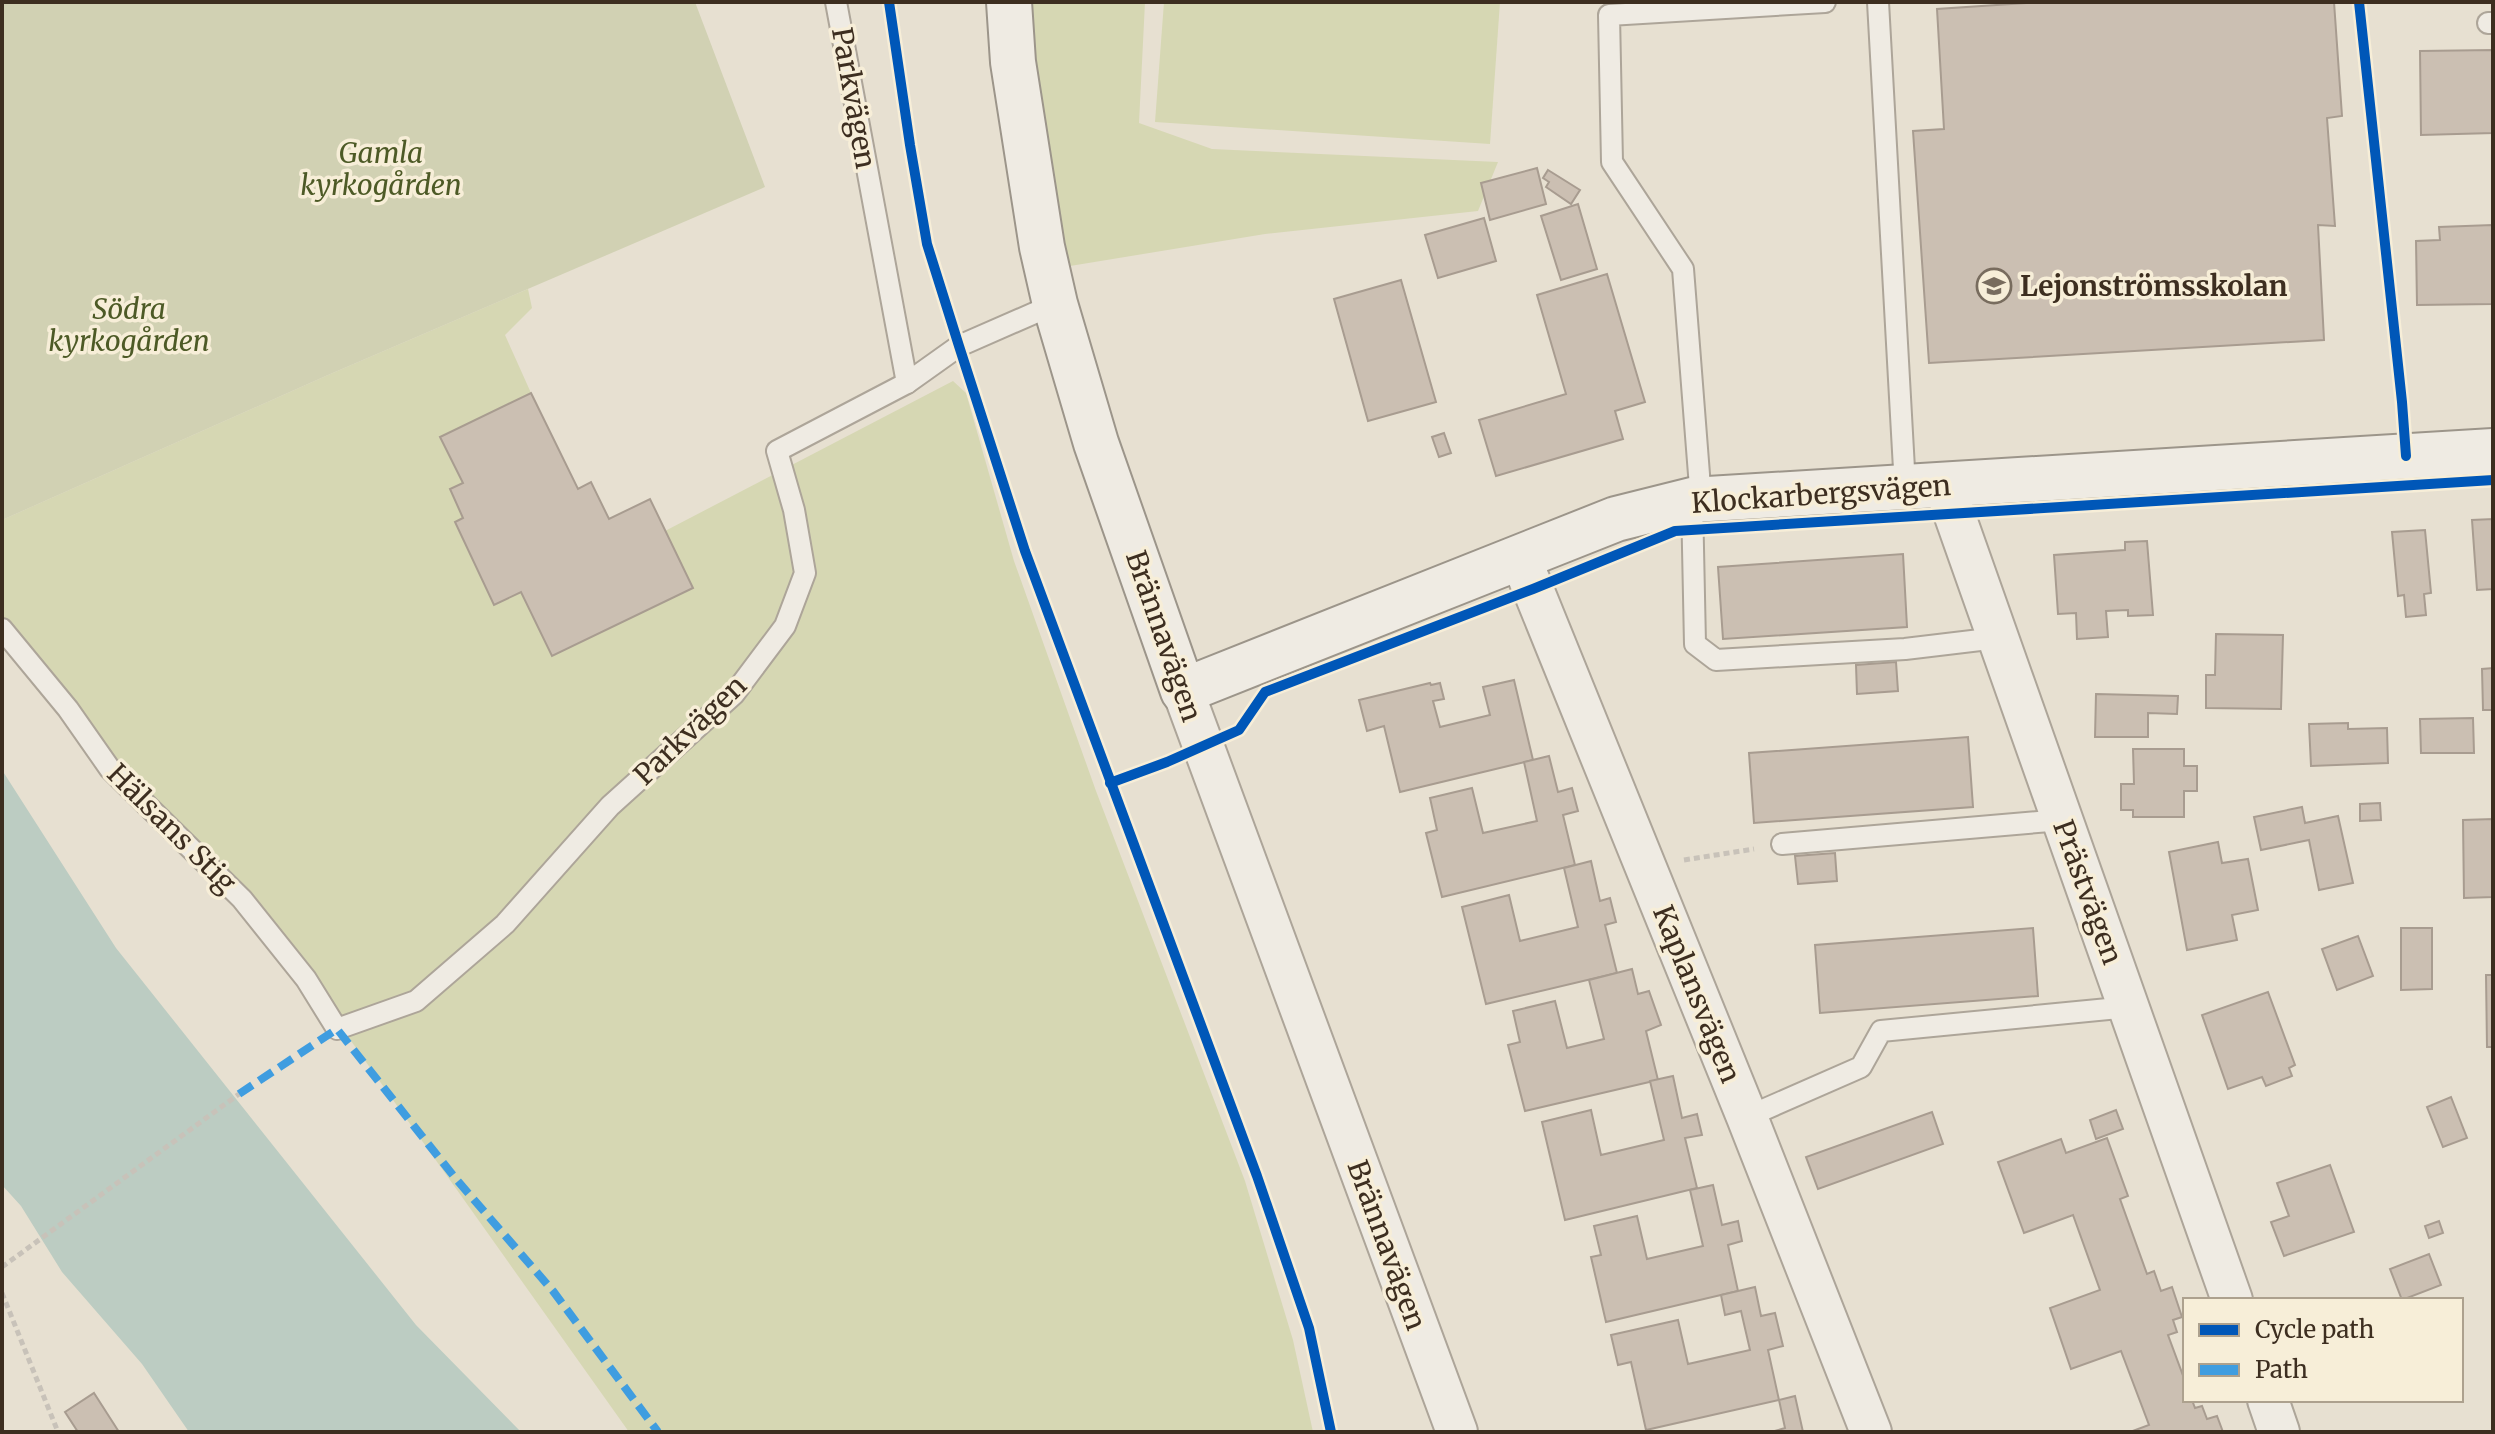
<svg xmlns="http://www.w3.org/2000/svg" width="2495" height="1434" font-family="Merriweather,serif">
	<style>
		.green { fill: #d6d7b3 }
		.cemetery { fill: #d1d1b3 }
		.water { fill: #bcccc2 }
		.building { fill: #cbbfb2; stroke: #a89c90; stroke-width: 2 }
		.lines { fill: none; stroke-linecap: round; stroke-linejoin: round }
		.lane-casing { stroke: #ada599; stroke-width: 24 }
		.street-casing { stroke: #ada599; stroke-width: 44 }
		.secondary-casing { stroke: #9c958a; stroke-width: 48 }
		.path { stroke: #c8c2b9; stroke-width: 5; stroke-dasharray: 6 4; stroke-linecap: butt }
		.lane { stroke: #efebe3; stroke-width: 20 }
		.street { stroke: #efebe3; stroke-width: 40 }
		.secondary { stroke: #efebe3; stroke-width: 44 }
		.quiet { stroke: #3f9de0; stroke-width: 8; stroke-dasharray: 16 8; stroke-linecap: butt }
		.cycleway-casing { stroke: #f7eed8; stroke-width: 15 }
		.cycleway { stroke: #0057b8; stroke-width: 10 }
		.labels { text-anchor: middle; dominant-baseline: central; stroke-width: 7; stroke-linejoin: round; paint-order: stroke }
		.street-label { font-size: 28px; fill: #3d2e20; stroke: #f7eed8 }
		.park-label { font-size: 28px; font-style: italic; fill: #4d5a26; stroke: #f7eed8 }
		.poi-label { font-size: 28px; font-weight: bold; fill: #3d2e20; stroke: #f7eed8; text-anchor: start }
	</style>
	<rect width="100%" height="100%" fill="#e7e0d1"/>
	<g class="green">
		<polygon points="1021,2 1145,2 1139,123 1212,149 1498,162 1478,211 1265,234 1064,267"/>
		<polygon points="1164,2 1500,2 1490,144 1155,122"/>
		<polygon points="528,289 532,308 505,335 531,393 440,437 463,483 450,489 463,518 455,522 494,604 665,531 953,381 966,393 1014,561 1096,791 1245,1181 1293,1340 1313,1432 629,1432 307,979 13,642 2,620 2,520 328,375"/>
	</g>
	<polygon class="cemetery" points="2,2 695,2 765,187 328,375 2,520"/>
	<polygon class="water" points="2,770 116,948 416,1325 521,1432 189,1432 142,1364 62,1272 21,1206 2,1185"/>
	<g class="building">
		<polygon points="2042,2 2334,2 2342,116 2327,118 2335,226 2318,225 2324,340 1929,363 1913,131 1944,129 1937,9"/>
		<polygon points="2493,50 2493,133 2421,135 2420,51"/>
		<polygon points="1537,168 1546,204 1490,220 1481,183"/>
		<polygon points="1548,170 1580,190 1571,204 1546,187 1549,182 1543,178"/>
		<polygon points="1578,204 1597,269 1561,280 1541,216"/>
		<polygon points="1484,218 1496,261 1438,278 1425,235"/>
		<polygon points="2492,225 2493,304 2417,305 2416,241 2440,240 2439,227"/>
		<polygon points="1607,274 1645,402 1615,411 1623,439 1496,476 1479,420 1566,394 1537,295"/>
		<polygon points="1401,280 1436,402 1368,421 1334,299"/>
		<polygon points="531,393 578,489 591,482 609,519 650,499 693,588 552,656 521,592 494,605 455,522 463,518 450,489 463,483 440,437"/>
		<polygon points="1444,433 1451,453 1439,457 1432,437"/>
		<polygon points="2493,519 2493,589 2477,590 2472,520"/>
		<polygon points="2425,530 2431,593 2424,594 2426,615 2406,617 2404,595 2398,596 2392,532"/>
		<polygon points="2147,541 2153,615 2128,616 2128,610 2106,611 2108,637 2077,639 2076,613 2058,614 2054,555 2125,550 2125,542"/>
		<polygon points="1903,554 1907,627 1723,639 1718,567"/>
		<polygon points="2216,634 2283,635 2281,709 2206,708 2206,675 2215,675"/>
		<polygon points="1896,662 1898,691 1857,694 1856,665"/>
		<polygon points="2493,668 2493,710 2483,710 2482,669"/>
		<polygon points="1514,680 1533,760 1400,792 1384,726 1367,731 1359,700 1430,683 1431,685 1440,683 1444,699 1433,701 1440,727 1490,715 1483,687"/>
		<polygon points="2096,694 2178,696 2177,714 2148,713 2148,737 2095,737"/>
		<polygon points="2473,718 2474,753 2421,753 2420,719"/>
		<polygon points="2348,723 2348,729 2387,728 2388,763 2311,766 2309,724"/>
		<polygon points="1968,737 1973,807 1754,823 1749,753"/>
		<polygon points="2133,749 2184,749 2184,766 2197,766 2197,791 2184,791 2184,817 2133,817 2133,810 2121,810 2121,784 2134,784"/>
		<polygon points="1549,756 1558,792 1572,788 1578,811 1563,815 1575,865 1442,897 1426,833 1437,830 1430,798 1472,788 1483,833 1537,821 1524,762"/>
		<polygon points="2380,803 2381,820 2360,821 2360,804"/>
		<polygon points="2302,807 2305,823 2338,816 2353,883 2319,890 2309,840 2261,850 2254,817"/>
		<polygon points="2493,819 2493,897 2464,898 2463,820"/>
		<polygon points="2218,842 2222,863 2248,859 2258,910 2232,915 2237,940 2187,950 2169,852"/>
		<polygon points="1835,853 1837,881 1798,884 1795,856"/>
		<polygon points="1591,861 1600,901 1610,898 1616,922 1605,925 1617,973 1486,1004 1462,907 1509,895 1520,941 1578,927 1564,868"/>
		<polygon points="2033,928 2038,996 1820,1013 1815,945"/>
		<polygon points="2401,928 2432,928 2432,989 2401,990"/>
		<polygon points="2358,936 2373,976 2337,990 2322,949"/>
		<polygon points="1632,969 1638,994 1649,991 1661,1025 1646,1031 1658,1080 1525,1111 1508,1045 1520,1042 1513,1011 1555,1001 1567,1048 1604,1039 1589,980"/>
		<polygon points="2486,975 2493,975 2493,1047 2487,1047"/>
		<polygon points="2268,992 2295,1065 2289,1068 2292,1076 2266,1086 2262,1077 2228,1089 2202,1015"/>
		<polygon points="1673,1076 1682,1118 1697,1114 1702,1135 1685,1138 1697,1188 1565,1220 1542,1122 1591,1110 1601,1155 1664,1140 1650,1081"/>
		<polygon points="2451,1097 2467,1138 2443,1147 2427,1107"/>
		<polygon points="2116,1110 2123,1129 2096,1139 2090,1120"/>
		<polygon points="1932,1112 1943,1144 1818,1189 1806,1157"/>
		<polygon points="2107,1138 2128,1196 2120,1199 2147,1274 2154,1271 2161,1291 2172,1287 2182,1317 2173,1320 2177,1332 2168,1335 2185,1381 2185,1400 2192,1400 2195,1408 2202,1406 2207,1419 2217,1416 2223,1432 2130,1432 2149,1425 2121,1351 2071,1369 2050,1308 2100,1290 2073,1215 2024,1233 1998,1162 2061,1139 2066,1153"/>
		<polygon points="2330,1165 2354,1232 2284,1256 2271,1222 2289,1216 2277,1183"/>
		<polygon points="1713,1185 1722,1225 1738,1221 1742,1241 1728,1245 1738,1291 1606,1322 1591,1257 1601,1255 1594,1226 1637,1216 1647,1259 1703,1246 1690,1190"/>
		<polygon points="2439,1221 2443,1233 2429,1238 2425,1226"/>
		<polygon points="2429,1254 2441,1285 2402,1300 2390,1269"/>
		<polygon points="1755,1287 1761,1316 1775,1313 1783,1346 1768,1350 1779,1400 1646,1430 1631,1362 1618,1365 1611,1335 1678,1320 1688,1364 1750,1350 1741,1311 1725,1315 1721,1295"/>
		<polygon points="94,1393 119,1432 78,1432 65,1412"/>
		<polygon points="1795,1396 1803,1432 1771,1432 1785,1428 1779,1400"/>
	</g>
	<g class="lines">
		<g class="lane-casing">
			<g id="lane">
				<polyline points="836,2 907,383"/>
				<polyline points="1878,2 1905,487"/>
				<polyline points="2488,23 2493,23"/>
				<polyline points="1692,500 1695,644 1716,660 1905,649 1997,638"/>
				<polyline points="1701,500 1683,269 1612,162 1609,15 1825,2"/>
				<polyline points="2,629 68,709 110,769 242,899 306,979 337,1029 416,1001 505,924 610,806 734,694 785,626 805,573 794,510 777,451 907,383 959,346 1055,304"/>
				<polyline points="1782,844 2062,820"/>
				<polyline points="1747,1117 1861,1067 1881,1031 2129,1007"/>
			</g>
		</g>
		<g class="street-casing">
			<g id="street">
				<polyline points="1944,485 2232,1300"/>
				<polyline points="1520,557 1747,1117 1871,1432"/>
				<polyline points="1183,691 1457,1432"/>
				<polyline points="2268,1400 2279,1432"/>
			</g>
		</g>
		<g class="secondary-casing">
			<polyline id="secondary" points="1009,2 1013,62 1042,247 1055,304 1096,443 1183,691 1616,519 1692,500 2493,451"/>
		</g>
		<g class="path">
			<polyline points="1684,860 1754,849"/>
			<polyline points="2,1267 239,1094"/>
			<polyline points="2,1293 58,1432"/>
		</g>
		<use href="#lane" class="lane"/>
		<use href="#street" class="street"/>
		<use href="#secondary" class="secondary"/>
		<polyline class="quiet" points="239,1094 337,1029 456,1179 553,1291 658,1432"/>
		<g class="cycleway-casing">
			<g id="cycleway">
				<polyline points="889,2 910,145 927,244 959,346 1025,551 1257,1176 1309,1328 1331,1432"/>
				<polyline points="2359,2 2402,402 2406,456"/>
				<polyline points="1110,783 1167,762 1239,730 1265,692 1533,589 1675,531 2493,480"/>
			</g>
		</g>
		<use href="#cycleway" class="cycleway"/>
	</g>
	<defs>
		<g id="school-ring" transform="scale(1.8)"><circle r="9.5" fill="#f7eed8" stroke="#786c5e" stroke-width="1.5"/><path d="M0-5L7-2L0 1L-7-2ZM-4 1L0 2.5L4 1V4Q0 6-4 4Z" fill="#786c5e"/></g>
	</defs>
	<g fill-rule="evenodd">
		<use href="#school-ring" x="1994" y="286"/>
	</g>
	<g class="labels">
		<g class="street-label">
			<text transform="translate(854 98) rotate(80)">Parkvägen</text>
			<text transform="translate(1821 494) rotate(-4)">Klockarbergsvägen</text>
			<text transform="translate(1164 636) rotate(71)">Brännavägen</text>
			<text transform="translate(690 730) rotate(-44)">Parkvägen</text>
			<text transform="translate(172 828) rotate(45)">Hälsans Stig</text>
			<text transform="translate(2088 892) rotate(70)">Prästvägen</text>
			<text transform="translate(1697 994) rotate(68)">Kaplansvägen</text>
			<text transform="translate(1387 1245) rotate(70)">Brännavägen</text>
		</g>
		<g class="park-label">
			<text x="381" y="153">Gamla<tspan x="381" dy="32">kyrkogården</tspan></text>
			<text x="129" y="309">Södra<tspan x="129" dy="32">kyrkogården</tspan></text>
		</g>
		<g class="poi-label">
			<text x="2020" y="286">Lejonströmsskolan</text>
		</g>
	</g>
	<rect width="2495" height="1434" fill="none" stroke="#3d2e20" stroke-width="8"/>
	<rect x="2183" y="1298" width="280" height="104" fill="#f7eed8" stroke="#ada18e" stroke-width="2"/>
	<rect x="2199" y="1324" width="40" height="12" fill="#0057b8" stroke="#ada18e" stroke-width="2"/>
	<text x="2255" y="1338" font-size="24" fill="#3d2e20">Cycle path</text>
	<rect x="2199" y="1364" width="40" height="12" fill="#3f9de0" stroke="#ada18e" stroke-width="2"/>
	<text x="2255" y="1378" font-size="24" fill="#3d2e20">Path</text>
</svg>
